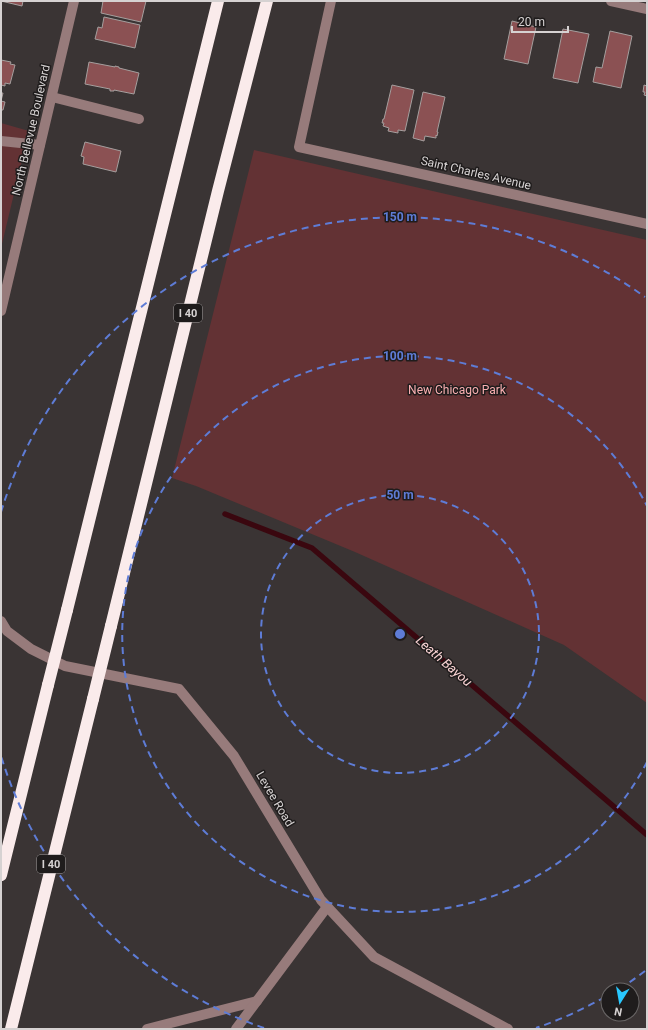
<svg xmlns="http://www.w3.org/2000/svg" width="648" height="1030" font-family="Roboto,sans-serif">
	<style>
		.green { fill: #633234 }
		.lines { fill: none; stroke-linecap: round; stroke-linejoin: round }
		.stream { stroke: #3a070f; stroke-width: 5.5 }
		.building { fill: #8b5153; stroke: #a59f9e }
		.minor { stroke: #977b7b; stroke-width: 10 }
		.highway { stroke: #faebeb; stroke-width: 12 }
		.highway-bridge { stroke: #faebeb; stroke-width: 12 }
		.ring { fill: none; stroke: #5e7cd6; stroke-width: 2; stroke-dasharray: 7 5 }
		.labels { text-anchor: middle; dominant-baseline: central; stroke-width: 3; stroke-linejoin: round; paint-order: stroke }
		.shield { fill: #1f1c1c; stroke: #9f9b9b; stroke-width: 1 }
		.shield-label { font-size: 11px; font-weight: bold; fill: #d6d2d2 }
		.street-label { font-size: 12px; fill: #d6d2d2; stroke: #1f1c1c }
		.park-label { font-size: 12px; fill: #f9afb1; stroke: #1f1c1c }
		.water-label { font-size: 13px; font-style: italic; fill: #fbd4d5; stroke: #1f1c1c }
		.centre { fill: #5e7cd6; stroke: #1f1c1c; stroke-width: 2 }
		.ring-label { font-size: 12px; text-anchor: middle; font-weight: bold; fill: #5e7cd6; stroke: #1f1c1c; stroke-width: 3; stroke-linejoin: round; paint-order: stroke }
	</style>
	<rect width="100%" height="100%" fill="#3a3434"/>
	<g class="green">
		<polygon points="1,123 29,131 1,248"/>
		<polygon points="254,150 647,240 647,703 564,645 355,552 196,486 172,478"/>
	</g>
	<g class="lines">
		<polyline class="stream" points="225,514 312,548 647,835"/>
	</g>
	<g class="building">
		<polygon points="1,1 23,1 22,6"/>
		<polygon points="103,1 146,1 141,22 101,13"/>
		<polygon points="104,17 140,25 135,48 95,39 98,27 102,28"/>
		<polygon points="512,21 536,27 528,64 504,59"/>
		<polygon points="563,29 589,34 578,83 553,78"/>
		<polygon points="610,31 632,36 621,88 593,82 596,67 602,68"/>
		<polygon points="1,60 11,62 10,64 15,65 10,84 5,83 5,86 1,85"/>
		<polygon points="89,62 115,67 115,66 119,67 119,68 139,73 134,94 114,90 114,91 110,91 110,89 85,84"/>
		<polygon points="392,85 414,90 405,131 398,130 398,133 388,131 389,128 383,126 384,123 382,123 383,119 384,119"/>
		<polygon points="644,85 647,86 647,96 644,95 645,92 643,92"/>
		<polygon points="423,92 445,97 437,132 438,132 437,136 436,135 436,138 425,136 424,141 413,138"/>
		<polygon points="1,93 3,93 1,101 5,102 3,110 1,110"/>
		<polygon points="85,142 121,151 116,172 83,164 84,157 81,156"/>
	</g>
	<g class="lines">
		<g class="minor">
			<polyline points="331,1 299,147 647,224"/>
			<polyline points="611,1 647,9"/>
			<polyline points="52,97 139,119"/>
			<polyline points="1,141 40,145"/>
			<polyline points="1,311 74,1"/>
			<polyline points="1,621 7,631 31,649 65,666 179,689 234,756 321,900 374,957 508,1029"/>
			<polyline points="147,1029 257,1001"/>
			<polyline points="236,1029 327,907"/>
		</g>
		<g class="highway">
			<polyline points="67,610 218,1"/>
			<polyline points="111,626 218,191 267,1"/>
			<polyline points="1,875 48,685"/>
			<polyline points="11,1029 93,699"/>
		</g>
		<g class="highway-bridge">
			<polyline points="48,685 67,610"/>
			<polyline points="93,699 111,626"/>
		</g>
	</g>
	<g class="ring">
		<circle cx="400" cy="634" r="139"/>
		<path d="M647 762A278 278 0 1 1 647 506"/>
		<path d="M645 971A417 417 0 0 1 618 990M605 997A417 417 0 0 1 536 1028M264 1028A417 417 0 0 1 1 756M1 512A417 417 0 0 1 645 297"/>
	</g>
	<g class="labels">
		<g class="shield">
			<rect x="174" y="304" width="28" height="18" rx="3"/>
			<rect x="37" y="855" width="28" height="18" rx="3"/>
		</g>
		<g class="shield-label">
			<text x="188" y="313">I 40</text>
			<text x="51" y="864">I 40</text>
		</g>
		<g class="street-label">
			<text transform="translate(31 130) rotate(-77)">North Bellevue Boulevard</text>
			<text transform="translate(476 173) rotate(13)">Saint Charles Avenue</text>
			<text transform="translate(275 799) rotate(59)">Levee Road</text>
		</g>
		<g class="park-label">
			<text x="457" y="390">New Chicago Park</text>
		</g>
		<g class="water-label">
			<text transform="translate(444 661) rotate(41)">Leath Bayou</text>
		</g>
	</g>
	<circle cx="400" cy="634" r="6" class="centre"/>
	<g class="ring-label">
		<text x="400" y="221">150 m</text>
		<text x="400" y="360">100 m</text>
		<text x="400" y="499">50 m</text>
	</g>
	<rect width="648" height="1030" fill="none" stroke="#d6d2d2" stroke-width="4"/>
	<g transform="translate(620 1002) rotate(191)"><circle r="19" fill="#1f1c1c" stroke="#686565"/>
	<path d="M0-3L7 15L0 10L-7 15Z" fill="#29c8ff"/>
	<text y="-6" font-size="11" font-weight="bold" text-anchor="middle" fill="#d6d2d2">N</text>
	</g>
	<path d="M512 26v6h56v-6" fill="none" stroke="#d6d2d2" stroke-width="2"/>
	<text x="518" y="26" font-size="12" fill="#d6d2d2" stroke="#1f1c1c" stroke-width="3" paint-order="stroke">20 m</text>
</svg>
